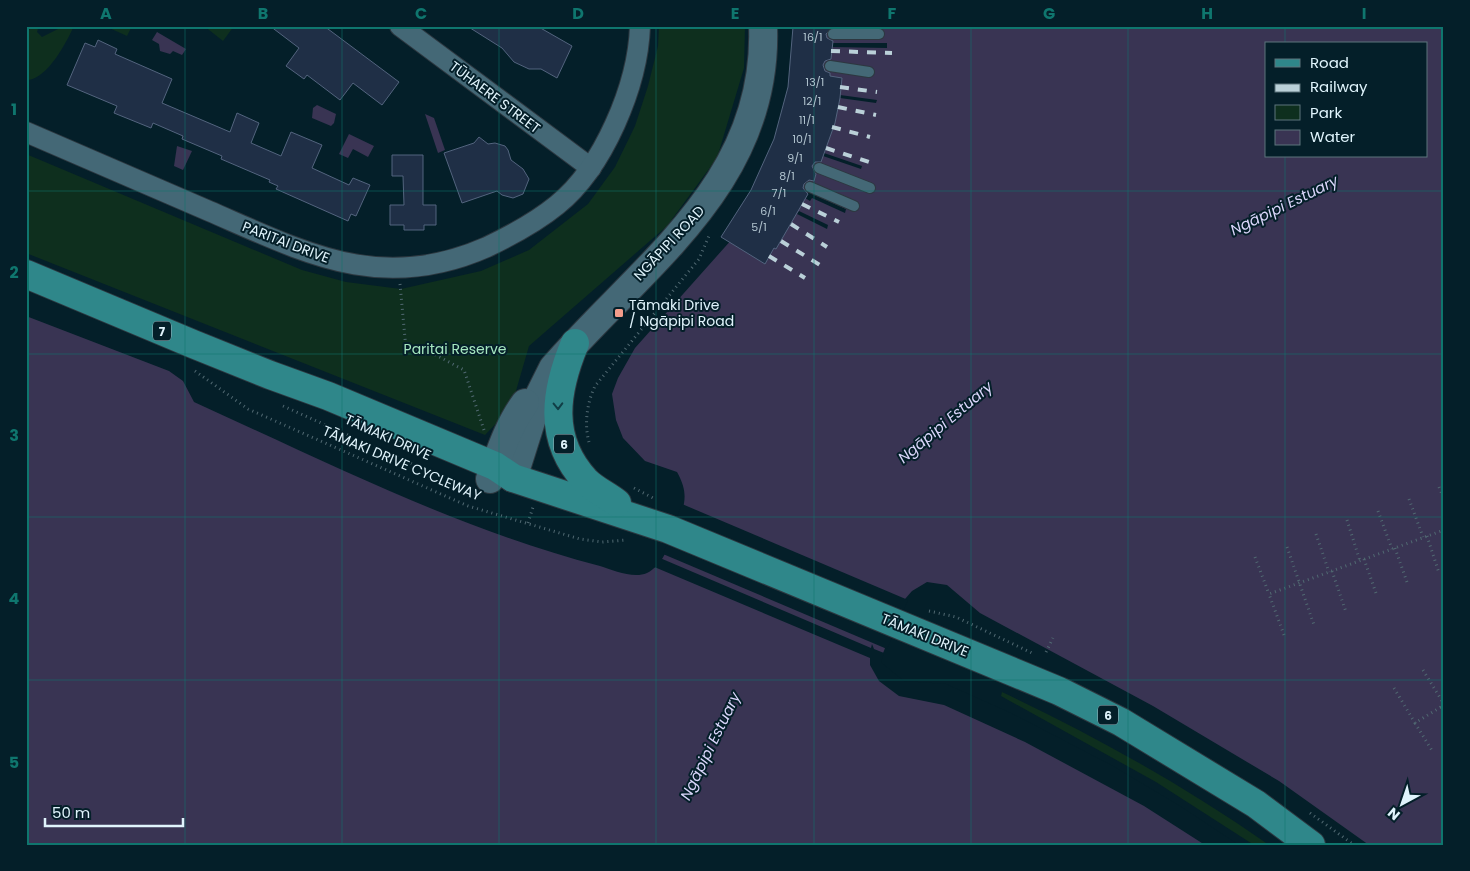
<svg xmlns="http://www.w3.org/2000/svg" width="1470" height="871" font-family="Poppins,sans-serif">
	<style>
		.green { fill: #0e2f1e }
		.water { fill: #393453; fill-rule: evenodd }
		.pier { fill: #041f29 }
		.building { fill: #1f2f46; stroke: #53647e }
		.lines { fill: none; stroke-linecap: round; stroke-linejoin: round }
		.service-casing { stroke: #2d3840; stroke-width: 12 }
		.minor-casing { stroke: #2d3840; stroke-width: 22 }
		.secondary-casing { stroke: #2d3840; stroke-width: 30 }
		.primary-casing { stroke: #2d3840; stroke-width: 30 }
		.path { stroke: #516972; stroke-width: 3; stroke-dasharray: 1 4; stroke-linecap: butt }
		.service { stroke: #446876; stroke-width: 10 }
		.minor { stroke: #446876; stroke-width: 20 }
		.secondary { stroke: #446876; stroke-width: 28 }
		.primary { stroke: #2f878a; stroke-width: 28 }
		.rail { stroke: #bad0d8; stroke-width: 4; stroke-dasharray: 9 9; stroke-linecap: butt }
		.oneway { stroke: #113e46 }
		.grid { fill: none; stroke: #0f766e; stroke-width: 1; stroke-opacity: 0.55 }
		.poi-dot { fill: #f49d8b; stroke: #041f29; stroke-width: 2 }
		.labels { text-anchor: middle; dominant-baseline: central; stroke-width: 4; stroke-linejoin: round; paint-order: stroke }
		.number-label { font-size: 11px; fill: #b0c3ce }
		.shield { fill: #041f29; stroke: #9eb4bd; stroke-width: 1 }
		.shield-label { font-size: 12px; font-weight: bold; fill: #e0f4fc }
		.street-label { font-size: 14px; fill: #e0f4fc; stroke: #041f29 }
		.poi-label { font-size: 14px; fill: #e0f4fc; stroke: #041f29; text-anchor: start }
		.park-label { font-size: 14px; fill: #a6e7c0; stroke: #041f29 }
		.water-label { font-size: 15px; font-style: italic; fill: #dad5fa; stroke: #041f29 }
		.neatline { fill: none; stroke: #0f766e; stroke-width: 2 }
		.grid-label { font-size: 16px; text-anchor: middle; font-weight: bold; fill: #0f766e }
	</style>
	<rect width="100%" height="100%" fill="#041f29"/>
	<g class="green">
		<path d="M 32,26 L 39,26 L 37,32 L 42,37 L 64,26 L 74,26 C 66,43 49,76 29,80 L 26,79 L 26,35 Z"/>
		<polygon points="105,26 132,26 127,36"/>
		<polygon points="204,26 234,26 223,41"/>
		<polygon points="659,26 745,26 744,68 717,158 667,226 529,346 511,408 485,435 26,253 26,154 302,270 346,282 401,289 481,271 529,250 588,204 615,167 635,126 648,86 658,46"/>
		<path d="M 1002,692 C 1095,736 1185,786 1269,845 L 1254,845 L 1156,782 L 1001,696 Z"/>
	</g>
	<g class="water">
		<path d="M 805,26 L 1444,26 L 1444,845 L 1369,845 L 1279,781 L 1153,706 L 980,613 L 947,585 L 927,582 L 912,591 L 905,599 L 879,663 L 903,683 L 924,686 L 1237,845 L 26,845 L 26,316 L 169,371 L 183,381 L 194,402 C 326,462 458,529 600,566 C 613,570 633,579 647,573 C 663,565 668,547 674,533 C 683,508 691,497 677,472 L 645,461 L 623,438 L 616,420 L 612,394 L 618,378 L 635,348 L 749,220 L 766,189 ZM 1266,44 L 1426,44 L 1426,156 L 1266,156 Z"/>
		<polygon points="157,32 186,49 182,55 173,51 170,54 160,51 159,44 152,40"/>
		<polygon points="317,105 336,114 334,123 331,126 312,118 313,108"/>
		<polygon points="425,114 434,118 445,150 438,153"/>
		<polygon points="349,134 374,146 368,157 353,149 348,158 339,154"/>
		<polygon points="177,146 192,151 183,170 174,166"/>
	</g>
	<g class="pier">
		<polygon points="831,43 887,43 887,48 831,47"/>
		<polygon points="840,95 877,100 876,103 840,98"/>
		<polygon points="824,153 862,166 861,169 823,156"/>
		<polygon points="808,192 846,209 845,213 812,198 810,201 805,198"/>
		<polygon points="799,211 828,225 827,229 797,214"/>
		<polygon points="682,504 908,600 887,649 663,554"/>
		<polygon points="660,558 871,648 872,644 874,649 884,653 881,662 883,664 904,681 946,684 1011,713 1113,766 1180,806 1239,845 1205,845 1144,806 1025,742 944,705 899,696 879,681 870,665 870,658 652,566"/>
	</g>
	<g class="building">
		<polygon points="270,26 324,26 399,82 382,105 353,83 340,100 307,75 304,79 286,66 299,48"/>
		<polygon points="467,26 537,26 572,46 557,78 541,69 529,69 514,62 502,48"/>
		<polygon points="793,27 833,27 826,34 827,38 833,41 831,59 825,61 823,65 825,71 830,73 830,76 842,78 840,98 835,123 821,162 815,162 812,166 816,174 814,181 809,180 804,184 803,188 808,194 776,249 774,248 765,264 721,237 751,190 774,139 788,87"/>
		<polygon points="98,40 117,49 115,54 172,79 162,103 230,132 237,113 259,123 251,143 281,156 291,132 322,145 312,168 349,185 353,178 370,185 356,216 351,214 348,221 276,189 278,186 269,182 270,180 221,159 222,156 182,139 183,136 153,123 151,128 114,113 117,106 67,85 85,43 95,47"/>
		<polygon points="479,137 488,144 495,143 505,146 508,150 511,160 523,169 529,179 523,194 513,198 502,195 497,191 462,203 444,153 474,143"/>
		<polygon points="392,155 423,155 423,205 436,205 436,225 424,225 424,230 404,230 404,225 390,225 390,205 404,205 403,176 392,176"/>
	</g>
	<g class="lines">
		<g class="service-casing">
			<g id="service">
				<polyline points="833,34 879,34"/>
				<polyline points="830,66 869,72"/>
				<polyline points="819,168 870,188"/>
				<polyline points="810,187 854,206"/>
			</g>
		</g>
		<g class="minor-casing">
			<g id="minor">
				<polyline points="400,26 591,168"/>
				<path d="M 26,132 C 87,158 148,185 209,211 C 306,253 381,294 487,247 C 512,235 535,223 557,205 C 603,168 638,86 640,26"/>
			</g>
		</g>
		<g class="secondary-casing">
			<g id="secondary">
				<path d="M 513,478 L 539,396 L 553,368 C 644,263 769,182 763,26"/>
				<path d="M 490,479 C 500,453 508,426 525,403"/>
			</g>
		</g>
		<g class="primary-casing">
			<g id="primary">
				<polyline points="26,274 193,344 270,375 328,396 495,466 513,478 668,529 1059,691 1121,722 1256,804 1311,845"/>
				<path d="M 575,343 C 555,391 547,439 586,481 C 595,490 607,495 617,503"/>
			</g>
		</g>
		<g class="path">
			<polyline points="400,284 406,349 432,353 464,370 484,430"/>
			<polyline points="195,371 248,409 468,506 580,539 602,542 626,540"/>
			<polyline points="283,406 469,489"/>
			<path d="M 589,442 C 584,424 587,403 595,386 L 699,259 L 709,236"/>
			<polyline points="1439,487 1444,499"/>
			<polyline points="634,488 655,499"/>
			<polyline points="1409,499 1423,537"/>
			<polyline points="1378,511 1392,549"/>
			<polyline points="1347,520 1360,561"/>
			<polyline points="528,523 533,507"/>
			<polyline points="1316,534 1329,572"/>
			<polyline points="1427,536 1439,573"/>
			<polyline points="1287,547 1314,625"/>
			<polyline points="1395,548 1408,585"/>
			<polyline points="1255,557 1269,594"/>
			<polyline points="1364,559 1377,596"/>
			<polyline points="1332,571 1346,612"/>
			<polyline points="929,611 956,617 1032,653"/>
			<polyline points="1284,635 1269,594 1444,530"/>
			<polyline points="1046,652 1053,638"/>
			<polyline points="1423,670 1444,704"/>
			<polyline points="1394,688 1415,723 1444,705"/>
			<polyline points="1441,706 1444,711"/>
			<polyline points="1415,723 1433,752"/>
			<polyline points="1310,813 1354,845"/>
		</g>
		<use href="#service" class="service"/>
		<use href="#minor" class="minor"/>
		<use href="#secondary" class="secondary"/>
		<use href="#primary" class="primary"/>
		<g class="rail">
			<polyline points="831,51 892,53"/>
			<polyline points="840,87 877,92"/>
			<polyline points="838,107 876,115"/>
			<polyline points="832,127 870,137"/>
			<polyline points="826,148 869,162"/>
			<polyline points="802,204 839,222"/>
			<polyline points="791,224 827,247"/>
			<polyline points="781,241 820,265"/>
			<polyline points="769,256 805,278"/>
		</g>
	</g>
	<defs><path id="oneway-chevron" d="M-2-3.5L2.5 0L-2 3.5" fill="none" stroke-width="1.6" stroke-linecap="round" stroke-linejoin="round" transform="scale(1.25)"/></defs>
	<use class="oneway" href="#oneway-chevron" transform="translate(558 406) rotate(89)"/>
	<path class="grid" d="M 185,26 L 185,845M 342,26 L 342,845M 499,26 L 499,845M 656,26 L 656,845M 814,26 L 814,845M 971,26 L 971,845M 1128,26 L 1128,845M 1285,26 L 1285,44M 1285,156 L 1285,845M 26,191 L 1444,191M 26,354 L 1444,354M 26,517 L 1444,517M 26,680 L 1444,680"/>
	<rect class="poi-dot" x="614" y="308" width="10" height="10" rx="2.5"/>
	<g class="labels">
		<g class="number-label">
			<text x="813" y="37">16/1</text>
			<text x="815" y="82">13/1</text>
			<text x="812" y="101">12/1</text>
			<text x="807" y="120">11/1</text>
			<text x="802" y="139">10/1</text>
			<text x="795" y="158">9/1</text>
			<text x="787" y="176">8/1</text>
			<text x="779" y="193">7/1</text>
			<text x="768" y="211">6/1</text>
			<text x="759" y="227">5/1</text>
		</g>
		<g class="shield">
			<rect x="153" y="321.5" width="18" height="19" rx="4"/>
			<rect x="554" y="434.5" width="20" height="19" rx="4"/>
			<rect x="1098" y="705.5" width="20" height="19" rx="4"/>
		</g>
		<g class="shield-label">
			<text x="162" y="331">7</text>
			<text x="564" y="444">6</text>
			<text x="1108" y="715">6</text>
		</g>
		<g class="street-label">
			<text transform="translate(495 97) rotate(37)">TŪHAERE STREET</text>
			<text transform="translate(286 242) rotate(21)">PARITAI DRIVE</text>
			<text transform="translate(669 243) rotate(-47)">NGĀPIPI ROAD</text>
			<text transform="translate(388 437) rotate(24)">TĀMAKI DRIVE</text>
			<text transform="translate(402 463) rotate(23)">TĀMAKI DRIVE CYCLEWAY</text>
			<text transform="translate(925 635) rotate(22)">TĀMAKI DRIVE</text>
		</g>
		<g class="poi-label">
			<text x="629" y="305">Tāmaki Drive<tspan x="629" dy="16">/ Ngāpipi Road</tspan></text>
		</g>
		<g class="park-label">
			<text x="455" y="349">Paritai Reserve</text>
		</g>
		<g class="water-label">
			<text transform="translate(1284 205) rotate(-26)">Ngāpipi Estuary</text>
			<text transform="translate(945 422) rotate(-40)">Ngāpipi Estuary</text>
			<text transform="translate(710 746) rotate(-64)">Ngāpipi Estuary</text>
		</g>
	</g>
	<rect width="1470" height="871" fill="none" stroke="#041f29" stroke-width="55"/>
	<rect x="1265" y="42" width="162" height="115" fill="#041f29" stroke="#5c747d"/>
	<rect x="1275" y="59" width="25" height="8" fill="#2f878a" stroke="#5c747d"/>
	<text x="1310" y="68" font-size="15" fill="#e0f4fc">Road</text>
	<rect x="1275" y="84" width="25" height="8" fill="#bad0d8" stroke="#5c747d"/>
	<text x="1310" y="92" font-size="15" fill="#e0f4fc">Railway</text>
	<rect x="1275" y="105" width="25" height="15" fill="#0e2f1e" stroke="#5c747d"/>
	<text x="1310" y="118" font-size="15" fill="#e0f4fc">Park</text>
	<rect x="1275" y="130" width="25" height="15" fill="#393453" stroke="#5c747d"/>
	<text x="1310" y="142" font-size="15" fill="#e0f4fc">Water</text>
	<g transform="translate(1402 804) rotate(220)" stroke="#041f29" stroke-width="4" paint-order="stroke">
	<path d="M0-4L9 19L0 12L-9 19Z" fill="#e0f4fc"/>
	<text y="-8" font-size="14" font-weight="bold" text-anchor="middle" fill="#e0f4fc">N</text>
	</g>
	<path d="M45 818v8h138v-8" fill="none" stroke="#e0f4fc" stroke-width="2.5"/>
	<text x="52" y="818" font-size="15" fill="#e0f4fc" stroke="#041f29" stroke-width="4" paint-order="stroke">50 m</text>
	<rect x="28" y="28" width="1414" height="816" class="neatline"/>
	<g class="grid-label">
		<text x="106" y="19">A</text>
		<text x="263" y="19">B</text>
		<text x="421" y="19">C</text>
		<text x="578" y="19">D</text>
		<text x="735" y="19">E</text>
		<text x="892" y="19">F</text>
		<text x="1049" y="19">G</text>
		<text x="1207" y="19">H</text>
		<text x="1364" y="19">I</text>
		<text x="14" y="115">1</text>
		<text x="14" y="278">2</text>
		<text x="14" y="441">3</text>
		<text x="14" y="604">4</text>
		<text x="14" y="768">5</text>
	</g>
</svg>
